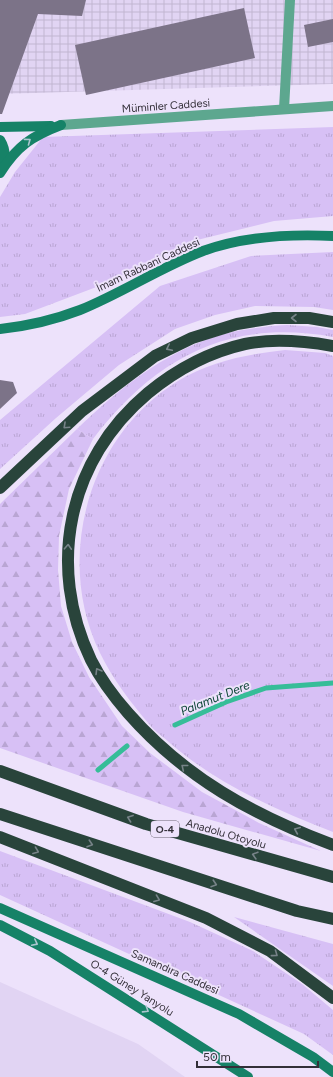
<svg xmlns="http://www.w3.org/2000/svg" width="333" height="1077" font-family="Figtree,sans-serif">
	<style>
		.built { fill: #e1d4f3 }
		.industrial { fill: url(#industrial-grid) }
		.grass { fill: url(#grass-tufts) }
		.forest { fill: url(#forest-firs) }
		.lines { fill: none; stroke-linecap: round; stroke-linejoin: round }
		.stream { stroke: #36bd98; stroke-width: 5 }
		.building { fill: #7c7388 }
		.minor { stroke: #5da78f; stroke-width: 10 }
		.tertiary { stroke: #5da78f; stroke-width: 10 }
		.secondary { stroke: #168267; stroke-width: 10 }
		.motorway { stroke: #29443b; stroke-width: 12 }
		.oneway { stroke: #acc5cf }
		.oneway2 { stroke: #778388 }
		.labels { text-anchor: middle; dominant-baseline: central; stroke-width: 4; stroke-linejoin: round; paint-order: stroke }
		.shield { fill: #ede2fb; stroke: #6b6572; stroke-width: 1 }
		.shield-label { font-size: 10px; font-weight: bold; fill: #332f38 }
		.street-label { font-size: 11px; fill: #332f38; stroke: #ede2fb }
		.water-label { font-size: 12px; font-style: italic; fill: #0f4738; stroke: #ede2fb }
	</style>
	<defs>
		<pattern id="industrial-grid" width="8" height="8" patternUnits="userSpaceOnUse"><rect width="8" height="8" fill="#e1d4f3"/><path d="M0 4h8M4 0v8" fill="none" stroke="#c2b6d1"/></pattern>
		<pattern id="grass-tufts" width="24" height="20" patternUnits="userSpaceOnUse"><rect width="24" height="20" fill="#d7c0f5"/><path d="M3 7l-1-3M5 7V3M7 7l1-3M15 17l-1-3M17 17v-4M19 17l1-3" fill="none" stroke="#b9a5d3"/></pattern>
		<pattern id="forest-firs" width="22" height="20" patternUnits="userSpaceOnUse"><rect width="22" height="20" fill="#d7c0f5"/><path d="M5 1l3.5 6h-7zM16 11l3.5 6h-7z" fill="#b9a5d3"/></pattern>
	</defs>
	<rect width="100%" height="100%" fill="#ede2fb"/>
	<polygon class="built" points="0,982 138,1044 185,1077 0,1077"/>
	<polygon class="industrial" points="0,0 333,0 333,84 0,94"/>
	<g class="grass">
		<polygon points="333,127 333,216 274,221 189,242 107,283 25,314 0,317 0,197 15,172 43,137"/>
		<polygon points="333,252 333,310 314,307 255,306 215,315 175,329 119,365 56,418 0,469 0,420 160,286 251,256"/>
		<path d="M 287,325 L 317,327 L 333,330 L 333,337 C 229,318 155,358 93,439 L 77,429 C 113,394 156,359 203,341 C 230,330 259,327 287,325 Z"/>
		<path d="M 285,350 L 325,353 L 333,356 L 333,832 C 275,809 219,785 171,744 C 164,737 155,732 149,724 C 131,703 112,678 100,653 C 54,558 88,436 178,381 C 211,361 248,354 285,350 Z"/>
		<polygon points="0,851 190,922 253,951 302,984 333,1010 333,1055 304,1034 0,895"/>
		<polygon points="234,917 333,944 333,986"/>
	</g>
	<polygon class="forest" points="77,429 93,439 69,489 59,536 58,570 61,606 72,642 89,677 122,726 150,753 202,792 259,823 321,851 183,812 0,748 0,504"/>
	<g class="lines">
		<g class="stream">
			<polyline points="175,725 226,702 266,688 333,683"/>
			<polyline points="98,770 127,746"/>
		</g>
	</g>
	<g class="building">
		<polygon points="0,0 86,0 82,16 38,14 2,114 0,114"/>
		<polygon points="244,8 255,58 86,95 75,45"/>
		<polygon points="333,19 333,42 308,47 304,25"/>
		<polygon points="0,380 13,382 17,393 0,409"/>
	</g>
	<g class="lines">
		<polyline class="minor" points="284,109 290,0"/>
		<polyline class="tertiary" points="61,125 333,106"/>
		<g class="secondary">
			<polyline points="0,127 51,126"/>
			<path d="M 0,140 C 5,148 6,155 4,165"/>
			<path d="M 0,173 C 17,146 32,136 61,125"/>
			<path d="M 0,329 C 28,326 54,320 80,310 C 122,293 161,267 203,251 C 244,236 291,234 333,236"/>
			<polyline points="0,908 239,1014 313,1057 333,1072"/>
			<polyline points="0,925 50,951 248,1077"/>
		</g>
		<g class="motorway">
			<path d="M 333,346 C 304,341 274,338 245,344 C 209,352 176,370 148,393 C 68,460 46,566 91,660 C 101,680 114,697 128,713 C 185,778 253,815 333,845"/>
			<polyline points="0,488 82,411 155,356 192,338 237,324 274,318 309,318 333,322"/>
			<polyline points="0,771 146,824 333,877"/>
			<polyline points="0,814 297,911 333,919"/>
			<polyline points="0,837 206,918 270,951 333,998"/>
		</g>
	</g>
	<defs><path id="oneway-chevron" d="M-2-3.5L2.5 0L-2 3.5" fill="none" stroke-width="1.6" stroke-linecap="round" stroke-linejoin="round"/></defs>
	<g class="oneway">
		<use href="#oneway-chevron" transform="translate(28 141) rotate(-36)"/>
		<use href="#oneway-chevron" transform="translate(35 943) rotate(27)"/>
		<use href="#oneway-chevron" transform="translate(146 1010) rotate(32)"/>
	</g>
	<g class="oneway2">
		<use href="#oneway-chevron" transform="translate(294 318) rotate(180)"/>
		<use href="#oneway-chevron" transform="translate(169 348) rotate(154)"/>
		<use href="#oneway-chevron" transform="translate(66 426) rotate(137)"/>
		<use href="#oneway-chevron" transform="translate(68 547) rotate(-87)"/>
		<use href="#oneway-chevron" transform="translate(98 671) rotate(-121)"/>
		<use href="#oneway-chevron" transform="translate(184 767) rotate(-141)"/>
		<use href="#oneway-chevron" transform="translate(130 818) rotate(-160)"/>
		<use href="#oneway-chevron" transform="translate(297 830) rotate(-157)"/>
		<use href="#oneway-chevron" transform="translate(90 844) rotate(18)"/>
		<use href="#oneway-chevron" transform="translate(36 851) rotate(21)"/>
		<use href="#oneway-chevron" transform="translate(255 855) rotate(-164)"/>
		<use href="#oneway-chevron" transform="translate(214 884) rotate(18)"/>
		<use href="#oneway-chevron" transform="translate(157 899) rotate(21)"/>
		<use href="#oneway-chevron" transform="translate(275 954) rotate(36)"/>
	</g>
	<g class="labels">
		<rect class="shield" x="151" y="821" width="28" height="16" rx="3"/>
		<g class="shield-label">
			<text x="165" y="829">O-4</text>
		</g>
		<g class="street-label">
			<text transform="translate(166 106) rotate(-4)">Müminler Caddesi</text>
			<text transform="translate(148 265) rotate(-25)">İmam Rabbani Caddesi</text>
			<text transform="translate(226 834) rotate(16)">Anadolu Otoyolu</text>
			<text transform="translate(175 972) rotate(24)">Samandıra Caddesi</text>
			<text transform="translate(132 988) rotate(32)">O-4 Güney Yanyolu</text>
		</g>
		<g class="water-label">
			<text transform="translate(215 698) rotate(-22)">Palamut Dere</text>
		</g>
	</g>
	<path d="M197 1061v6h121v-6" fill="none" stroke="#332f38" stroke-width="2"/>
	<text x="203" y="1061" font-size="12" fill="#332f38" stroke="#ede2fb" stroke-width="3" paint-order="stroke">50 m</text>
</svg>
